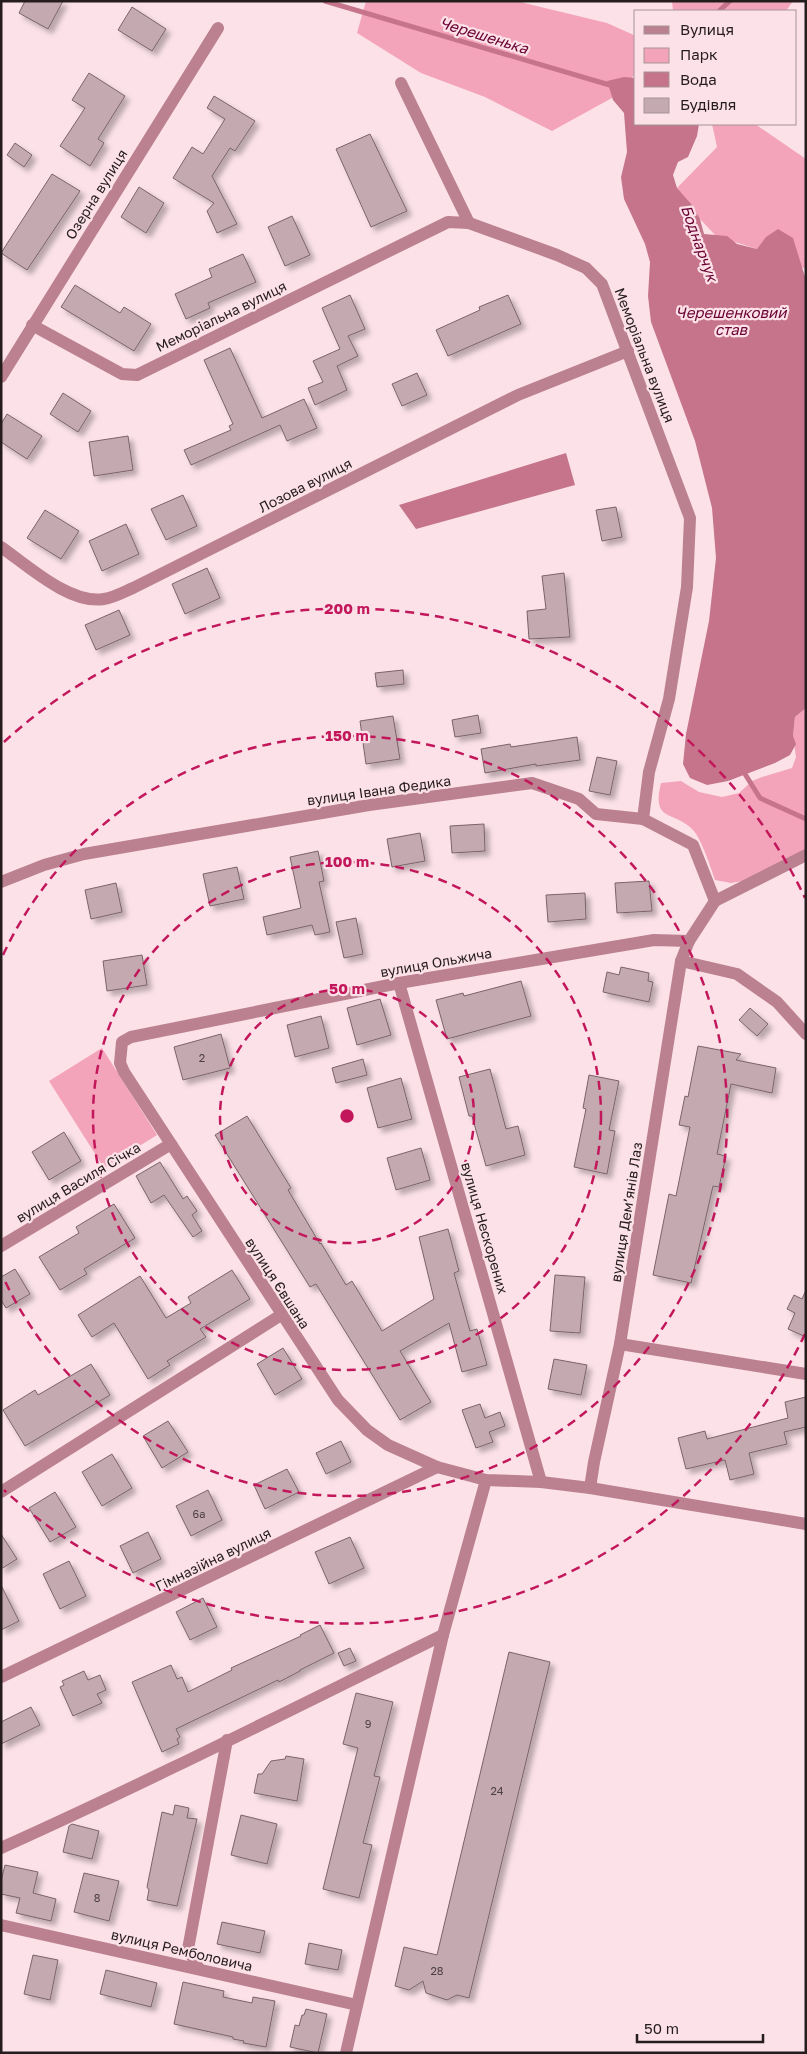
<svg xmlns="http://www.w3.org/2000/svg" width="807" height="2054" font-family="'Golos Text',sans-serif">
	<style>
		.green { fill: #f4a4ba }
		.water { fill: #c5748b }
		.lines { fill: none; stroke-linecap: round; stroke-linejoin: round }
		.stream { stroke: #c5748b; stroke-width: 5 }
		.building { fill: #c4aab0; stroke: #7a6369; filter: url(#shadow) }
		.minor { stroke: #bb8191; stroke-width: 12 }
		.ring { fill: none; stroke: #c2185b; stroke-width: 2.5; stroke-dasharray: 9 6 }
		.labels { text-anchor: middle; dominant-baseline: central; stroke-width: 4.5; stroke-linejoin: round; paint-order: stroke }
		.number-label { font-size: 11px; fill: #4d4042 }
		.street-label { font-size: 14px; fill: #251c1e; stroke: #fce2e8 }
		.water-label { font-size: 15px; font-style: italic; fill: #690232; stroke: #fce2e8 }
		.centre { fill: #c2185b; stroke: #fce2e8; stroke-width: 2.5 }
		.ring-label { font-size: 15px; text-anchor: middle; font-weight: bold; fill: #c2185b; stroke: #fce2e8; stroke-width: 4.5; stroke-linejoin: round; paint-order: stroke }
	</style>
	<defs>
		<filter id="shadow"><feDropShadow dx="4.5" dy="4.5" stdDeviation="2.5" flood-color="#0004"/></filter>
	</defs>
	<rect width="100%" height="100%" fill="#fce2e8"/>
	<g class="green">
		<polygon points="366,1 516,1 607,23 636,36 636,72 621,93 552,131 485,97 421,73 357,33"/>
		<polygon points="672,1 793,1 786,11 673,11"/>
		<polygon points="712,124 755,124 806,159 806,269 757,249 716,236 700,219 677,188 717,147"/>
		<path d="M 806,708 L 806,850 L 743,881 L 731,883 L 715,880 C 711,868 701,838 693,830 C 674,810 651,823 661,783 L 681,781 L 699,792 L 722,797 L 739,793 L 752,781 L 762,777 L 792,768 L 796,757 L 793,736 L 795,717 Z"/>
		<polygon points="102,1048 157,1135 104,1168 49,1081"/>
	</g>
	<g class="water">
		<polygon points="624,77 636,78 636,124 699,124 697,136 688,157 678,162 673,175 677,188 692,205 700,219 704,234 727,236 737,244 757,249 766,237 778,229 793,238 806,280 806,708 795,717 793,736 796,744 790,755 775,763 728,781 707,785 690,778 683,764 686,734 709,621 716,558 712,508 695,441 651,322 648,296 650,262 645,244 624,199 621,177 627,152 624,113 613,100 607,81"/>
		<polygon points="566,453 575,485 416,529 399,505"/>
	</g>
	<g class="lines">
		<g class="stream">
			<polyline points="325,1 613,86"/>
			<polyline points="719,11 730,1"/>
			<polyline points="745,774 760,798 806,819"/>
		</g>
	</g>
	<g class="building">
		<polygon points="25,1 63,1 48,29 19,13"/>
		<polygon points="132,7 166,29 152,51 118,30"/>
		<polygon points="89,73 125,96 98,139 104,143 90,166 60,146 85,108 72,100"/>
		<polygon points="214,96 255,121 235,151 230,148 212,176 237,224 217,233 207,211 214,203 173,178 192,147 203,154 225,119 207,108"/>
		<polygon points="370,134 407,211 371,227 336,149"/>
		<polygon points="15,143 32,155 24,167 7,155"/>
		<polygon points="52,174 80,191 27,270 1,253"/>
		<polygon points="139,187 164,203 146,233 121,217"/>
		<polygon points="292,216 310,255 285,266 268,227"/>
		<polygon points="243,254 256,282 208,303 210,308 186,319 175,294 212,277 209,269"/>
		<polygon points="75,285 120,313 124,307 151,324 134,351 61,307"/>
		<polygon points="350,295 365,329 348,336 358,356 337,366 347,390 315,405 308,388 323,382 313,361 340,349 322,308"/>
		<polygon points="508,295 521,324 448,356 436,330 480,310 479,307"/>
		<polygon points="230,348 262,418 304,399 317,428 287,441 280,425 191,465 184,450 231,430 229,426 233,424 204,360"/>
		<polygon points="417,373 427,395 402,406 392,384"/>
		<polygon points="63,393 91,411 78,432 50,414"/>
		<polygon points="7,414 42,436 27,459 1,442 1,424"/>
		<polygon points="128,436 133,470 94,476 89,442"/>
		<polygon points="183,495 197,526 166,540 151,509"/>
		<polygon points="616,507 622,537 602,541 596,510"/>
		<polygon points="45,510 79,531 61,559 27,538"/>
		<polygon points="126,524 139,554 102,571 89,541"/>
		<polygon points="207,568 220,598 185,614 172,584"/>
		<polygon points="564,573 570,637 529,639 527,611 546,609 542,576"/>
		<polygon points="119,610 130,635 96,650 85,625"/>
		<polygon points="403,670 404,684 377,687 375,673"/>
		<polygon points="478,715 481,733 455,737 452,720"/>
		<polygon points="393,716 400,759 366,764 360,721"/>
		<polygon points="577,737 580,760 536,766 536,764 485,773 481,749 510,744 511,747"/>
		<polygon points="597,757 617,761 610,795 589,791"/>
		<polygon points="484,824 485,851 452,853 450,826"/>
		<polygon points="420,833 425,861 392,867 387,839"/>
		<polygon points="318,851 324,881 319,882 330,932 315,935 312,925 267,935 263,917 301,908 290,857"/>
		<polygon points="237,867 244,899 210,906 203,874"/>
		<polygon points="649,881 652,911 617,913 615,883"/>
		<polygon points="116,883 122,912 91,919 85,890"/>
		<polygon points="585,893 586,919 548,922 546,895"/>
		<polygon points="356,918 363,954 344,958 336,922"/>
		<polygon points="142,955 147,985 107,991 103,961"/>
		<polygon points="621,967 649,973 648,981 653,982 649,1002 603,992 607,972 619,975"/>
		<polygon points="521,981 531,1016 447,1039 436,1000 463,993 464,996"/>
		<polygon points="380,999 391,1035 357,1045 347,1008"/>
		<polygon points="750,1008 768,1024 757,1036 739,1020"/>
		<polygon points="321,1016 329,1048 295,1057 287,1025"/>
		<polygon points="221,1034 230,1068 183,1080 174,1047"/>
		<polygon points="698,1046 741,1054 736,1060 776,1068 772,1093 731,1084 717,1154 726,1156 719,1187 713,1186 691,1283 653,1275 669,1194 676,1196 690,1127 679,1125 685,1096 688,1097"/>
		<polygon points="363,1059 367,1075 336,1083 332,1068"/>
		<polygon points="490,1069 506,1129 518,1126 525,1155 486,1166 472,1116 469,1116 459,1077"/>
		<polygon points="589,1075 619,1081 609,1130 615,1131 607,1174 574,1167 586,1109 583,1108"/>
		<polygon points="401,1078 412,1119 378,1128 367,1088"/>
		<polygon points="247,1116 291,1188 288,1190 320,1244 321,1243 346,1285 352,1281 382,1331 434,1299 419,1237 448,1229 459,1271 454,1273 470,1331 477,1329 487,1365 462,1372 449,1323 400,1351 431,1402 400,1420 316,1284 310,1287 215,1135"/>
		<polygon points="64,1132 81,1161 49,1180 32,1152"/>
		<polygon points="421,1148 430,1180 396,1190 387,1158"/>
		<polygon points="160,1162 183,1199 187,1196 197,1211 192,1215 202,1231 193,1237 164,1195 151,1203 136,1176"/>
		<polygon points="114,1204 135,1238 84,1269 87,1274 60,1290 39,1257 79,1233 76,1227"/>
		<polygon points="15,1269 30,1294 6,1308 1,1300 1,1277"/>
		<polygon points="232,1270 250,1299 200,1329 206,1337 167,1361 170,1365 148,1379 114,1323 92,1337 78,1315 140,1276 166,1318 191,1303 188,1297"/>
		<polygon points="555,1275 585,1277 580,1333 550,1331"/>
		<polygon points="806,1290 806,1337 788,1329 795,1313 787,1309 794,1295 802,1299"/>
		<polygon points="283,1348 302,1379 275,1395 257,1364"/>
		<polygon points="554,1359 587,1365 581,1395 548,1389"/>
		<polygon points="91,1364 110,1395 25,1446 3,1410 35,1390 38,1395"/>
		<polygon points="806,1397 806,1427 784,1432 787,1444 749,1453 754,1474 730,1480 725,1460 686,1469 678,1438 705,1431 707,1439 788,1418 785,1402"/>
		<polygon points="480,1404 485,1418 500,1412 505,1426 489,1432 493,1442 476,1448 462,1410"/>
		<polygon points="168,1421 188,1452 162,1468 143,1436"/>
		<polygon points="341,1441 351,1462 326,1474 316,1453"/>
		<polygon points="112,1454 132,1488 102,1506 82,1472"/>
		<polygon points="287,1469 299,1492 265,1509 254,1485"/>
		<polygon points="208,1490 222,1520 191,1536 176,1506"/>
		<polygon points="55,1492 76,1527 50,1542 29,1508"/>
		<polygon points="148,1532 161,1559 133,1573 120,1546"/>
		<polygon points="1,1534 17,1559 1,1569"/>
		<polygon points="350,1537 364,1568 329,1584 315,1552"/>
		<polygon points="69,1561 86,1596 60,1609 43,1574"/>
		<polygon points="1,1585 19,1621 1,1630"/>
		<polygon points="203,1598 217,1627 190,1640 176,1612"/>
		<polygon points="320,1625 334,1653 300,1670 300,1671 279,1682 278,1680 176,1729 180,1737 177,1739 179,1744 162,1752 132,1682 171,1665 177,1679 182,1677 188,1692 232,1670 231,1668 301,1636 300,1635"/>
		<polygon points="350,1648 356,1661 344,1666 338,1653"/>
		<polygon points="509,1652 550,1662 469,1998 457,1995 447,2000 426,1993 423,1981 409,1990 395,1986 404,1947 437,1955"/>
		<polygon points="84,1671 88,1680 100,1675 106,1690 97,1694 102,1703 73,1716 60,1687 64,1685 62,1681"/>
		<polygon points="356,1693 393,1702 374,1776 380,1777 363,1843 372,1845 359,1898 323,1889 358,1748 343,1744"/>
		<polygon points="31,1707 40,1725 1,1744 1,1722"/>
		<polygon points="286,1756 304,1759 297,1801 254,1793 258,1774 262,1774 271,1761 285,1759"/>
		<polygon points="175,1805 189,1808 187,1818 197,1819 177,1906 147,1900 149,1890 147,1887 162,1812 173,1815"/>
		<polygon points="241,1815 277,1824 267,1864 231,1855"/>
		<polygon points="72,1824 99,1831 92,1859 63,1852 69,1826"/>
		<polygon points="5,1865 38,1872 33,1893 56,1899 51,1921 16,1913 20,1898 1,1894 1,1881"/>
		<polygon points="84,1873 119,1881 109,1921 74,1912"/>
		<polygon points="222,1922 265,1931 260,1953 217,1944"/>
		<polygon points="309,1943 342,1950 338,1970 305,1964"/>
		<polygon points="33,1955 58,1960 50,2000 24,1994"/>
		<polygon points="106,1970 157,1983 151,2007 100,1994"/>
		<polygon points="183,1982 224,1991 223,1997 252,2003 253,1997 275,2001 266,2047 243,2043 244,2041 233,2039 233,2037 174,2024"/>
		<polygon points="306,2009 327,2014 318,2053 290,2047 295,2025 299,2026 302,2015 304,2015"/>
	</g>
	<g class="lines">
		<g class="minor">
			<polyline points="401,83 469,223"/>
			<polyline points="32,325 122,374 137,375 448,222 469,223 557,255 586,268 602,284 690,518 687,587 669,699 649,772 643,819"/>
			<polyline points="1,377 218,28"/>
			<path d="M 1,547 C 27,565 70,605 104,599 C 113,598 124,592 133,588 L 518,395 L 628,351"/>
			<polyline points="1,882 44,865 84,854 369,805 532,783 579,799 596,814 643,819 693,845 715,901"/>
			<polyline points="689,941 654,940 399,983 131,1037 122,1042 120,1063 124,1072 338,1400 367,1430 388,1445 437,1467 486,1480 541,1482 590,1488 806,1524"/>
			<polyline points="681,961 737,974 777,1002 806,1034"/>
			<polyline points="399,983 541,1482"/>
			<polyline points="1,1246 171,1144"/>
			<polyline points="620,1344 806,1374"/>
			<polyline points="590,1488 594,1462 620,1344 681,961 689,941 715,901 806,855"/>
			<polyline points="1,1492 281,1315"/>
			<polyline points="1,1677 437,1467"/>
			<path d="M 1,1848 C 150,1781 296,1707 443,1635"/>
			<polyline points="1,1925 357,2005"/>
			<polyline points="199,1969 188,1949 227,1740"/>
			<polyline points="346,2053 443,1635 486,1480"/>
		</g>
	</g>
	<g class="ring">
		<circle cx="347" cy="1116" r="127"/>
		<circle cx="347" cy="1116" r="254"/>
		<path d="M3 955A380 380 0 1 1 3 1277"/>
		<path d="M805 1334A507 507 0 0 1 4 1490M4 742A507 507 0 0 1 805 898"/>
	</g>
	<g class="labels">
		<g class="number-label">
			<text x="202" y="1057">2</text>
			<text x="199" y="1513">6а</text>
			<text x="368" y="1723">9</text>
			<text x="497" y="1790">24</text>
			<text x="97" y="1897">8</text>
			<text x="437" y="1970">28</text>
		</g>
		<g class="street-label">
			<text transform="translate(96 194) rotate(-58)">Озерна вулиця</text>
			<text transform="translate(221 316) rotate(-26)">Меморіальна вулиця</text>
			<text transform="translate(645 355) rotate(69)">Меморіальна вулиця</text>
			<text transform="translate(305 485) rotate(-27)">Лозова вулиця</text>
			<text transform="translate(379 790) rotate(-8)">вулиця Івана Федика</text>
			<text transform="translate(436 962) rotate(-10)">вулиця Ольжича</text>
			<text transform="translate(78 1182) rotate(-31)">вулиця Василя Січка</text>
			<text transform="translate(626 1212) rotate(-81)">вулиця Демʼянів Лаз</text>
			<text transform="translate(485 1228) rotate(74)">вулиця Нескорених</text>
			<text transform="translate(278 1283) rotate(57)">вулиця Євшана</text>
			<text transform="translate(213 1559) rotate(-26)">Гімназійна вулиця</text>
			<text transform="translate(182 1950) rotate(13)">вулиця Ремболовича</text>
		</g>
		<g class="water-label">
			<text transform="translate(484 35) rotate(17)">Черешенька</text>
			<text transform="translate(700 243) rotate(70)">Боднарчук</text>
			<text x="731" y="312">Черешенковий<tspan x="731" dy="17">став</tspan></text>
		</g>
	</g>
	<circle cx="347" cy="1116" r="8" class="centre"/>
	<g class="ring-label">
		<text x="347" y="614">200 m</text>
		<text x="347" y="741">150 m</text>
		<text x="347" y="867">100 m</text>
		<text x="347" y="994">50 m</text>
	</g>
	<rect width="807" height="2054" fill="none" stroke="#251c1e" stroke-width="5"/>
	<rect x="634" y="10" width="162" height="115" fill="#fce2e8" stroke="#a69397"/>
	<rect x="644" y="26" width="25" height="8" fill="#bb8191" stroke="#a69397"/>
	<text x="680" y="35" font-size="15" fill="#251c1e">Вулиця</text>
	<rect x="644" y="48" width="25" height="15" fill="#f4a4ba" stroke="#a69397"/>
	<text x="680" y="60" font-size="15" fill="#251c1e">Парк</text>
	<rect x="644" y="72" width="25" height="15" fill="#c5748b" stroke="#a69397"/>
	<text x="680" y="85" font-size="15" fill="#251c1e">Вода</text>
	<rect x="644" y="98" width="25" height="15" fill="#c4aab0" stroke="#a69397"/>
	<text x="680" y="110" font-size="15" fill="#251c1e">Будівля</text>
	<path d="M637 2034v8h126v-8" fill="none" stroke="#251c1e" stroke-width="2.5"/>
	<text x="644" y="2034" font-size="15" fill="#251c1e" stroke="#fce2e8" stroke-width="4" paint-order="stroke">50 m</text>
</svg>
